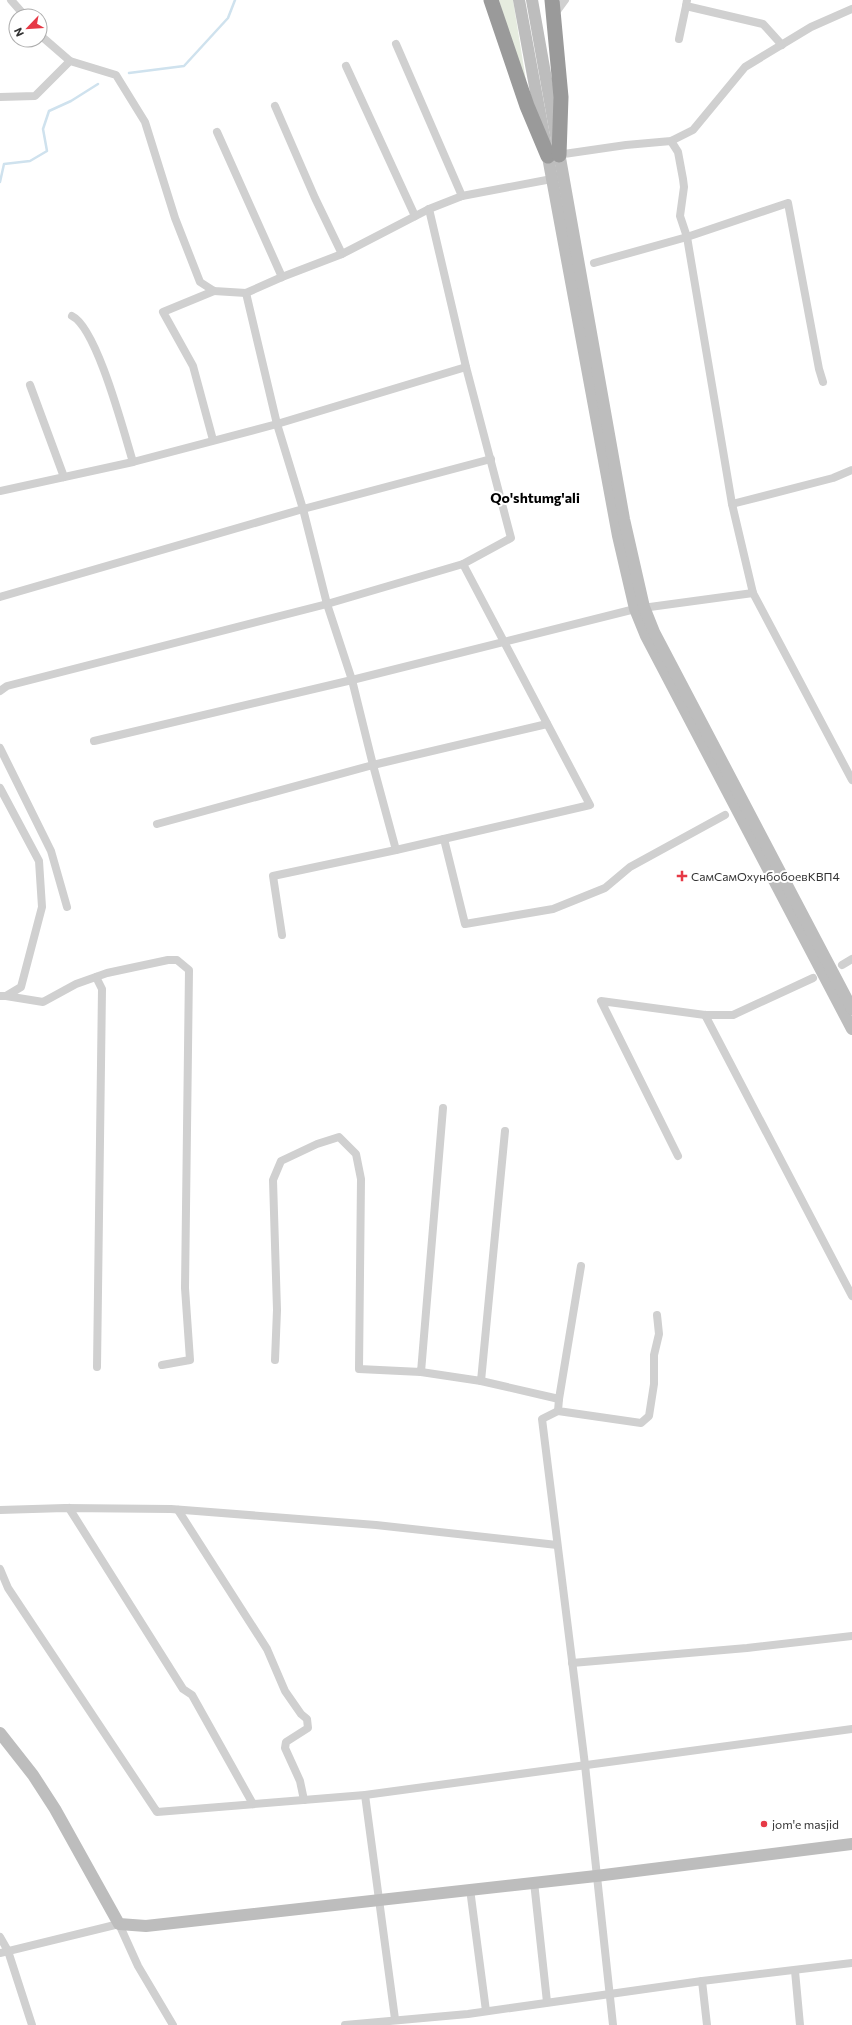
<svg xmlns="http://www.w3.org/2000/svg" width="852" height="2025" font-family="Commissioner,sans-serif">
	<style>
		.green { fill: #e6ecdf }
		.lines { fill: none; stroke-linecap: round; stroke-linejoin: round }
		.stream { stroke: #cfe2ee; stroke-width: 2.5 }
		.street { stroke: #d0d0d0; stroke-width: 8 }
		.secondary { stroke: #bdbdbd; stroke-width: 12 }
		.highway { stroke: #9a9a9a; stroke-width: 15 }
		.poi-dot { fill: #e63946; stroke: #fff; stroke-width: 1.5 }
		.labels { text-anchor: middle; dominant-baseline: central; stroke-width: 4; stroke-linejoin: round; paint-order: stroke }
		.poi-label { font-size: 12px; fill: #333; stroke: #fff; text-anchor: start }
		.quarter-label { font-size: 14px; font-weight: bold; fill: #000; stroke: #fff }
	</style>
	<rect width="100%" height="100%" fill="#fff"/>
	<polygon class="green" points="499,0 513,0 530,105"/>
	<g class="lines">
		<g class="stream">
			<polyline points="129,73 184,66 228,18 235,0"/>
			<polyline points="0,182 4,164 30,161 47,151 43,129 49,111 71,101 98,84"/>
		</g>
		<g class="street">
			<polyline points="11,0 25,16"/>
			<polyline points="687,0 686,6 763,24 782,45"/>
			<polyline points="554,15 565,0"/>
			<polyline points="40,35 70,61"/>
			<polyline points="679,39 686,6"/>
			<polyline points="396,44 462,196"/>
			<polyline points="346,66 415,216"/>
			<polyline points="0,97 35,96 70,61 116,75 145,122 175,218 200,282 214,291 246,293 282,277 342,254 429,209 462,196 557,178"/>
			<polyline points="275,106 315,198 342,254"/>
			<polyline points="217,132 282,277"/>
			<polyline points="557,155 626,145 671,141 693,130 745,67 811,27 852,9"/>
			<polyline points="429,209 466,367 511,538 463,564"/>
			<polyline points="594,263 687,237 680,216 684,187 683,179 678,152 671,141"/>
			<polyline points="246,293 277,424 303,509 327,604 352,680 373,765 396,850"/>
			<path d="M 72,316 C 97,328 124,433 133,462"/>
			<polyline points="823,382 819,369 788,203 687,237 732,504 753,593 852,780"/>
			<polyline points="30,385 64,477"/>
			<polyline points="213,440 193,366 163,312 214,291"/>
			<polyline points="0,491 133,462 277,424 466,367"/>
			<polyline points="732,504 833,478 852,470"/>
			<polyline points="0,597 303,509 491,459"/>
			<polyline points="0,691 7,686 327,604 463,564 590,805 396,850 273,876 282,935"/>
			<polyline points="94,741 352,680 635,609 753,593"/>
			<polyline points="0,748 51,851 67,907"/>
			<polyline points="0,788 39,861 42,907 21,987 6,996 0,996"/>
			<polyline points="157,824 373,765 547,724"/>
			<polyline points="444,839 465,924 553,909 605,888 630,867 725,815"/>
			<polyline points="842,965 852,959"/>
			<polyline points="96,977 102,989 97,1367"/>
			<polyline points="6,996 43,1002 76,984 107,973 168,960 177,960 189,970 185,1288 190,1360 162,1365"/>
			<polyline points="705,1015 852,1296"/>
			<polyline points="678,1156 601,1001 705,1015 733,1015 813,978"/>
			<polyline points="275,1360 277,1310 273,1180 281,1161 317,1144 339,1137 356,1154 361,1179 359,1369 421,1372 443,1108"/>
			<polyline points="421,1372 481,1381 505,1131"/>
			<polyline points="481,1381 559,1399 581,1266"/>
			<polyline points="559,1399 558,1411 641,1423 649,1416 654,1384 654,1355 659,1334 657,1315"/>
			<polyline points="558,1411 542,1419 585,1765 613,2025"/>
			<polyline points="69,1508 183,1689 192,1695 253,1804"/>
			<polyline points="0,1510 65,1508 171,1509 376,1525 557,1545"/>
			<polyline points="178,1510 267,1649 285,1691 301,1714 307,1719 308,1728 286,1742 285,1748 300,1781 304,1800"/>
			<polyline points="0,1569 8,1588 157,1812 365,1795 852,1729"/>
			<polyline points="572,1663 747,1648 852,1636"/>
			<polyline points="365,1795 395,2019"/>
			<polyline points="534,1882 547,2002"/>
			<polyline points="470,1889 486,2011"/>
			<polyline points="0,1937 8,1951 32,2025"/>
			<polyline points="0,1953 119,1924 138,1966 173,2025"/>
			<polyline points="795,1971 800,2025"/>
			<polyline points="702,1981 852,1963"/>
			<polyline points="345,2025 468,2014 702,1981 707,2025"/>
		</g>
		<g class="secondary">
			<polyline points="519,0 618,536 635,609 646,636 852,1029"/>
			<polyline points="532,0 624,519 644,607 654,632 852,1009"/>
			<polyline points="0,1733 33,1775 55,1809 119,1924 146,1926 596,1876 852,1844"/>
		</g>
		<g class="highway">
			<polyline points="491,0 527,106 548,156"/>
			<polyline points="552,0 561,97 559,155"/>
		</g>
	</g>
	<g class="poi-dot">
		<path d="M680 870h4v4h4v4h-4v4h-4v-4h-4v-4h4z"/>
		<circle cx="764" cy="1824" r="4"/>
	</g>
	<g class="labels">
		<g class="poi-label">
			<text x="691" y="876">СамСамОхунбобоевКВП4</text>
			<text x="772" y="1824">jom'e masjid</text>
		</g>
		<g class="quarter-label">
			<text x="535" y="497">Qo'shtumg'ali</text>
		</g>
	</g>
	<g transform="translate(28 28) rotate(245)"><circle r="19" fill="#ffffff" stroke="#adadad"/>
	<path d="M0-3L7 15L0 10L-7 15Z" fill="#e63946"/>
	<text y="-6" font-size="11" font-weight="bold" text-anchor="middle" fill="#333333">N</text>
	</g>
</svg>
